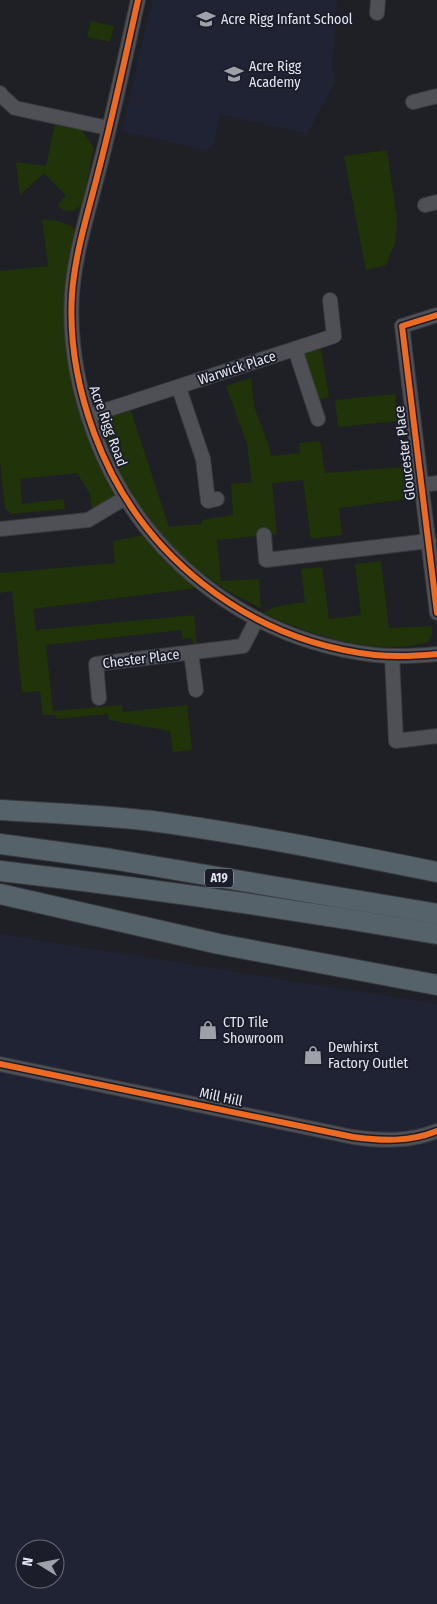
<svg xmlns="http://www.w3.org/2000/svg" width="437" height="1604" font-family="'Fira Sans Condensed',sans-serif">
	<style>
		.built { fill: #202334; fill-rule: evenodd }
		.green { fill: #213309 }
		.lines { fill: none; stroke-linecap: round; stroke-linejoin: round }
		.minor-casing { stroke: #393a40; stroke-width: 16 }
		.highway-casing { stroke: #393a40; stroke-width: 22 }
		.minor { stroke: #4e5055; stroke-width: 14 }
		.highway { stroke: #556269; stroke-width: 20 }
		.cycleway-casing { stroke: #1b1e2a; stroke-width: 9 }
		.cycleway { stroke: #ed6a23; stroke-width: 6 }
		.labels { text-anchor: middle; dominant-baseline: central; stroke-width: 4; stroke-linejoin: round; paint-order: stroke }
		.shield { fill: #1b1e2a; stroke: #a8aab4; stroke-width: 1 }
		.shield-label { font-size: 12px; font-weight: bold; fill: #e4e6ef }
		.poi-label { font-size: 14px; fill: #e4e6ef; stroke: #1b1e2a; text-anchor: start }
		.street-label { font-size: 14px; fill: #e4e6ef; stroke: #1b1e2a }
	</style>
	<rect width="100%" height="100%" fill="#1e2026"/>
	<g class="built">
		<polygon points="152,0 337,0 332,66 335,82 307,134 220,114 213,146 205,150 122,131"/>
		<path d="M 0,934 L 437,1004 L 437,1604 L 0,1604 ZM 25,1549 L 55,1549 L 55,1579 L 25,1579 Z"/>
	</g>
	<g class="green">
		<polygon points="91,21 114,26 110,42 87,37"/>
		<polygon points="55,125 81,129 94,148 82,205 73,211 63,210 57,205 66,195 44,173 20,195 16,162 46,166"/>
		<polygon points="387,150 397,220 395,243 386,265 366,270 344,156"/>
		<polygon points="42,219 57,221 72,226 75,231 67,279 64,322 71,381 77,407 92,449 103,475 116,495 92,510 90,494 77,473 20,479 22,504 64,499 65,509 11,514 5,508 0,461 0,271 48,266"/>
		<polygon points="317,348 321,350 329,397 317,400 304,359 306,352"/>
		<polygon points="251,378 254,406 269,446 271,456 300,453 299,443 320,441 325,473 404,467 407,499 339,508 342,535 311,539 303,480 272,483 277,534 217,540 221,581 259,579 261,608 229,592 194,567 158,532 130,495 113,466 99,427 104,415 130,408 169,527 202,524 202,520 233,515 231,484 252,482 247,444 226,386"/>
		<polygon points="395,394 397,421 338,427 335,400"/>
		<polygon points="144,535 170,565 196,588 33,609 36,630 194,615 197,644 193,644 192,638 183,639 181,630 46,645 53,711 122,705 123,712 187,705 192,750 173,752 170,731 109,720 108,714 56,719 54,712 54,715 43,715 40,691 22,693 12,591 0,593 0,573 115,563 113,541"/>
		<path d="M 381,561 L 389,628 L 432,626 L 432,635 L 428,642 C 376,657 310,635 263,613 L 274,607 L 305,602 L 301,569 L 322,567 L 329,619 L 361,615 L 355,564 Z"/>
	</g>
	<g class="lines">
		<g class="minor-casing">
			<g id="minor">
				<path d="M 138,0 C 125,58 113,116 98,173 C 88,213 75,253 72,294 C 69,341 78,389 94,433 C 138,554 246,640 375,655 C 395,657 417,656 437,654"/>
				<polyline points="377,13 378,0"/>
				<polyline points="0,93 2,96 15,108 108,128"/>
				<polyline points="413,102 437,96"/>
				<polyline points="425,205 437,202"/>
				<polyline points="437,315 402,326 437,613"/>
				<polyline points="295,349 318,419"/>
				<polyline points="179,388 203,459 208,501 217,499"/>
				<polyline points="88,416 334,336 330,300"/>
				<polyline points="422,485 437,483"/>
				<polyline points="0,529 88,520 125,498"/>
				<polyline points="264,535 266,560 429,541"/>
				<polyline points="191,653 196,690"/>
				<polyline points="392,656 396,741 437,736"/>
				<polyline points="99,698 96,664 243,646 257,619"/>
				<path d="M 0,1064 L 353,1137 C 382,1141 410,1142 437,1131"/>
			</g>
		</g>
		<g class="highway-casing">
			<g id="highway">
				<path d="M 0,810 C 51,813 102,815 152,821 C 248,834 342,853 437,872"/>
				<polyline points="0,844 111,859 437,914"/>
				<path d="M 0,871 C 146,888 292,909 437,934"/>
				<polyline points="0,894 219,944 437,985"/>
			</g>
		</g>
		<use href="#minor" class="minor"/>
		<use href="#highway" class="highway"/>
		<g class="cycleway-casing">
			<g id="cycleway">
				<path d="M 138,0 C 125,58 113,116 98,173 C 88,213 75,253 72,294 C 69,341 78,389 94,433 C 138,554 246,640 375,655 C 395,657 417,656 437,654"/>
				<polyline points="437,315 402,326 437,613"/>
				<path d="M 0,1064 L 353,1137 C 382,1141 410,1142 437,1131"/>
			</g>
		</g>
		<use href="#cycleway" class="cycleway"/>
	</g>
	<defs>
		<g id="school-bare" transform="scale(1.5)"><path d="M0-5L7-2L0 1L-7-2ZM-4 1L0 2.5L4 1V4Q0 6-4 4Z" fill="#9fa1a9" stroke="#1b1e2a" stroke-width="2.5" paint-order="stroke"/></g>
		<g id="shop-bare" transform="scale(1.5)"><path d="M-5-2.5h2.3a2.7 3.5 0 0 1 5.4 0H5L5.5 6h-11ZM-1.5-2.5h3a1.5 2.3 0 0 0-3 0Z" fill="#9fa1a9" stroke="#1b1e2a" stroke-width="2.5" paint-order="stroke"/></g>
	</defs>
	<g fill-rule="evenodd">
		<use href="#school-bare" x="206" y="19"/>
		<use href="#school-bare" x="234" y="74"/>
		<use href="#shop-bare" x="208" y="1030"/>
		<use href="#shop-bare" x="313" y="1055"/>
	</g>
	<g class="labels">
		<rect class="shield" x="205" y="868.5" width="28" height="19" rx="4"/>
		<g class="shield-label">
			<text x="219" y="878">A19</text>
		</g>
		<g class="poi-label">
			<text x="221" y="19">Acre Rigg Infant School</text>
			<text x="249" y="66">Acre Rigg<tspan x="249" dy="16">Academy</tspan></text>
			<text x="223" y="1022">CTD Tile<tspan x="223" dy="16">Showroom</tspan></text>
			<text x="328" y="1047">Dewhirst<tspan x="328" dy="16">Factory Outlet</tspan></text>
		</g>
		<g class="street-label">
			<text transform="translate(237 368) rotate(-18)">Warwick Place</text>
			<text transform="translate(108 426) rotate(70)">Acre Rigg Road</text>
			<text transform="translate(405 453) rotate(-97)">Gloucester Place</text>
			<text transform="translate(141 659) rotate(-7)">Chester Place</text>
			<text transform="translate(221 1097) rotate(12)">Mill Hill</text>
		</g>
	</g>
	<g transform="translate(40 1564) rotate(280)"><circle r="24" fill="#1b1e2a" stroke="#6b6e79"/>
	<path d="M0-4L9 19L0 12L-9 19Z" fill="#9fa1a9"/>
	<text y="-8" font-size="14" font-weight="bold" text-anchor="middle" fill="#e4e6ef">N</text>
	</g>
</svg>
